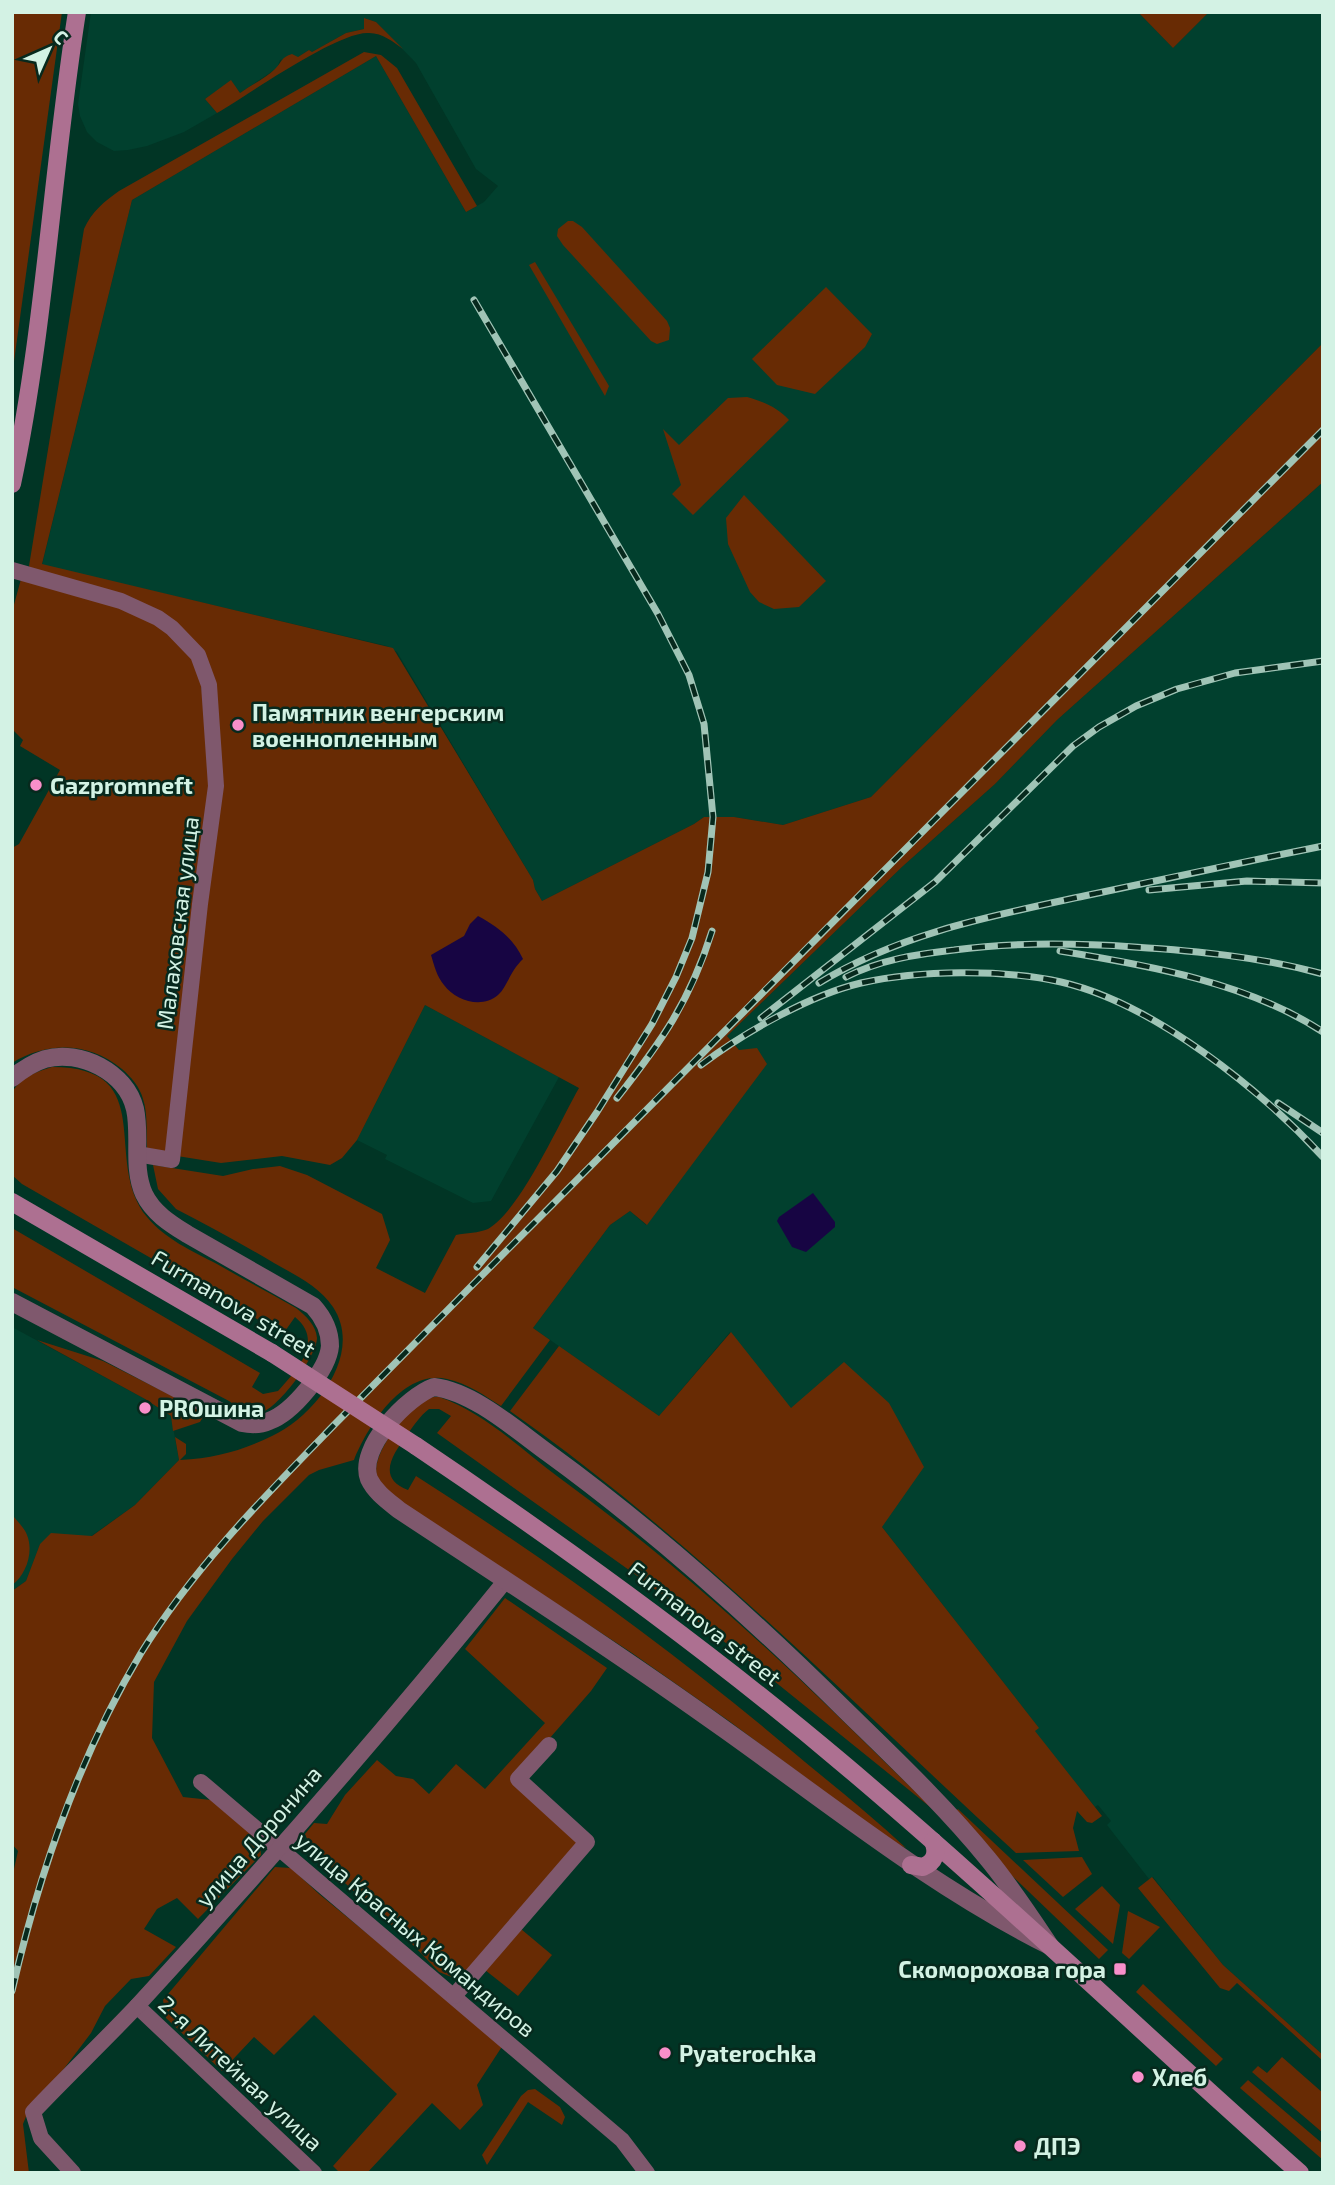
<svg xmlns="http://www.w3.org/2000/svg" width="1335" height="2185" font-family="'Exo 2',sans-serif">
	<style>
		.built { fill: #01402e }
		.green { fill: #682b04 }
		.water { fill: #170543 }
		.lines { fill: none; stroke-linecap: round; stroke-linejoin: round }
		.minor { stroke: #7f586d; stroke-width: 16 }
		.tertiary { stroke: #7f586d; stroke-width: 18 }
		.secondary { stroke: #ad7091; stroke-width: 18 }
		.rail-casing { stroke: #a0c4b6; stroke-width: 7 }
		.rail { stroke: #07291d; stroke-width: 4.5; stroke-dasharray: 13; stroke-linecap: butt }
		.secondary-bridge { stroke: #ad7091; stroke-width: 18 }
		.poi-dot { fill: #f98fca; stroke: #07291d; stroke-width: 2.5 }
		.labels { text-anchor: middle; dominant-baseline: central; stroke-width: 5; stroke-linejoin: round; paint-order: stroke }
		.poi-label { font-size: 23px; font-weight: bold; fill: #d3f2e4; stroke: #07291d; text-anchor: start }
		.street-label { font-size: 23px; fill: #d3f2e4; stroke: #07291d }
	</style>
	<rect width="100%" height="100%" fill="#013525"/>
	<g class="built">
		<polygon points="91,12 1138,12 1173,48 1209,12 1323,12 1323,343 871,797 783,825 734,817 704,817 694,824 542,901 535,889 533,880 397,652 387,646 42,565 132,200 376,56 466,212 484,202 498,186 476,169 416,63 376,22 364,18 364,29 346,33 312,52 309,50 298,57 280,60 277,68 240,93 231,81 205,99 217,113 184,132 147,146 128,150 114,151 97,142 87,132 80,116 78,104"/>
		<polygon points="1323,482 1323,2055 1223,1965 1153,1877 1149,1879 1107,1825 1111,1821 1098,1805 1095,1807 1034,1731 1038,1727 730,1332 659,1416 533,1328 610,1225 630,1211 646,1225 739,1050 727,1036 903,866 995,784 1057,720"/>
		<polygon points="425,1005 559,1077 491,1201 473,1203 385,1159 387,1155 357,1140"/>
		<polygon points="12,1327 145,1399 171,1416 179,1460 135,1505 91,1536 40,1544 26,1581 12,1591"/>
	</g>
	<g class="green">
		<polygon points="12,12 62,12 12,376"/>
		<polygon points="1138,12 1209,12 1173,48"/>
		<path d="M 364,18 L 376,22 L 403,49 C 393,42 383,33 369,33 C 338,31 248,95 217,113 L 205,99 L 231,80 L 240,93 C 251,85 266,78 275,69 C 282,62 281,57 292,54 L 298,57 L 309,50 L 312,52 L 346,33 L 364,29 Z"/>
		<path d="M 364,52 L 381,55 L 397,68 L 477,206 L 466,212 L 376,56 L 132,200 L 42,564 L 393,648 L 533,880 L 535,889 L 542,901 L 694,824 L 704,817 L 734,817 L 783,825 L 871,797 L 1323,343 L 1323,482 L 1057,720 L 995,784 L 903,866 L 727,1036 L 739,1050 L 757,1048 L 767,1064 L 647,1225 L 630,1211 L 610,1225 L 533,1328 L 550,1340 L 501,1406 C 485,1396 467,1383 447,1379 C 403,1369 368,1426 354,1460 L 319,1470 L 309,1475 L 263,1521 L 232,1559 L 187,1621 L 154,1682 L 152,1738 L 183,1797 L 211,1800 L 260,1842 L 261,1855 L 198,1919 L 177,1898 L 157,1909 L 144,1929 L 176,1947 L 149,1976 L 131,1979 L 105,2006 L 91,2033 L 60,2074 L 29,2109 L 23,2124 L 29,2173 L 12,2173 L 12,1878 L 18,1851 L 12,1844 L 12,1591 L 26,1581 L 40,1544 L 51,1533 L 92,1536 L 135,1505 L 179,1460 L 175,1437 L 186,1444 L 186,1454 L 180,1460 C 215,1458 241,1451 272,1436 C 315,1416 364,1354 333,1307 C 319,1286 295,1275 274,1263 C 242,1244 209,1226 176,1209 L 158,1189 L 153,1165 L 223,1176 L 253,1169 L 280,1166 L 307,1175 L 382,1214 L 390,1240 L 376,1268 L 425,1293 L 456,1235 C 466,1233 479,1233 488,1229 C 520,1211 559,1123 579,1088 L 425,1005 L 357,1140 L 342,1158 L 330,1165 L 282,1156 L 221,1163 L 177,1156 L 203,932 L 212,685 L 174,624 L 32,571 L 29,566 L 84,229 C 92,211 104,202 119,191 Z"/>
		<polygon points="568,221 573,221 582,227 667,321 670,328 669,340 657,344 651,341 563,245 557,236 558,229"/>
		<polygon points="535,262 609,386 605,396 529,265"/>
		<polygon points="826,287 872,334 865,347 815,394 777,385 752,359"/>
		<path d="M 747,397 C 764,402 777,407 789,420 L 693,515 L 672,494 L 681,485 L 663,429 L 679,445 L 728,398 Z"/>
		<polygon points="744,495 826,581 799,607 774,609 759,602 750,592 728,544 726,518"/>
		<path d="M 21,579 L 121,608 L 156,622 L 188,649 L 200,672 L 211,783 L 169,1152 L 147,1148 C 146,1132 148,1114 143,1099 C 140,1087 131,1077 122,1069 C 89,1042 48,1041 12,1063 L 12,848 L 19,844 L 60,770 L 20,746 L 23,740 L 12,729 L 12,612 Z"/>
		<path d="M 52,1067 C 161,1067 101,1161 147,1217 C 165,1239 192,1251 217,1264 C 243,1279 270,1293 296,1308 C 306,1316 316,1325 317,1338 C 317,1356 277,1411 258,1414 C 247,1416 238,1407 229,1401 L 12,1287 L 12,1228 L 260,1373 L 252,1387 L 263,1394 L 278,1391 C 298,1369 324,1341 295,1317 L 283,1334 L 22,1184 L 12,1175 L 12,1092 C 22,1077 35,1072 52,1067 Z"/>
		<path d="M 731,1332 L 791,1408 L 844,1362 L 889,1403 L 924,1467 L 882,1527 L 1039,1728 L 1035,1731 L 1102,1816 L 1092,1823 L 1087,1822 L 1077,1811 L 1073,1828 L 1079,1851 L 1016,1853 C 851,1702 694,1540 510,1411 L 559,1346 L 659,1416 Z"/>
		<polygon points="37,1340 103,1361 196,1408 203,1417 200,1422 173,1431 171,1416 145,1399"/>
		<path d="M 439,1397 C 483,1412 520,1448 557,1476 C 613,1517 667,1560 719,1606 C 794,1671 864,1742 935,1811 L 747,1659 L 636,1575 L 437,1433 L 451,1416 L 439,1409 L 429,1409 C 420,1416 414,1425 407,1435 C 393,1454 376,1478 408,1490 L 416,1476 C 552,1563 682,1657 805,1762 C 839,1790 874,1818 906,1848 L 891,1841 L 729,1721 L 632,1653 L 404,1504 C 395,1496 382,1488 377,1477 C 370,1455 406,1411 423,1400 C 427,1397 433,1397 439,1397 Z"/>
		<path d="M 14,1517 C 18,1522 25,1529 27,1535 C 34,1552 26,1575 12,1585 Z"/>
		<path d="M 505,1598 L 607,1668 L 591,1691 L 514,1779 L 580,1843 L 459,1980 L 439,1972 L 411,1943 L 335,1874 C 328,1857 311,1851 305,1834 L 314,1823 L 327,1824 L 345,1795 L 377,1760 L 396,1776 L 413,1779 L 429,1794 L 456,1764 L 485,1789 L 545,1723 L 465,1649 Z"/>
		<polygon points="958,1809 1108,1950 1099,1959 1003,1867 956,1811"/>
		<polygon points="1082,1857 1092,1874 1063,1897 1023,1860"/>
		<polygon points="275,1867 291,1868 319,1894 503,2045 477,2085 483,2105 460,2130 432,2103 367,2173 340,2173 333,2166 397,2094 314,2015 274,2055 254,2037 222,2071 166,2018 163,2000"/>
		<polygon points="1152,1877 1223,1965 1323,2055 1323,2061 1237,1983 1229,1991 1220,1988 1138,1888"/>
		<polygon points="1102,1886 1120,1905 1113,1944 1075,1909"/>
		<polygon points="1128,1911 1160,1927 1129,1959 1122,1953"/>
		<polygon points="521,1929 552,1955 518,1996 485,1970"/>
		<polygon points="1143,1984 1223,2059 1216,2066 1136,1992"/>
		<polygon points="1282,2057 1323,2093 1323,2133 1252,2072 1258,2066 1267,2073"/>
		<polygon points="1248,2080 1323,2144 1323,2160 1240,2088"/>
		<polygon points="535,2089 560,2107 565,2117 562,2125 528,2102 487,2165 482,2155 521,2096 528,2090"/>
	</g>
	<g class="water">
		<path d="M 478,916 C 498,927 513,938 523,959 C 510,971 507,987 498,995 C 482,1009 456,1001 444,985 C 437,977 434,965 431,955 L 464,936 L 470,924 Z"/>
		<polygon points="813,1193 835,1222 835,1227 806,1252 792,1247 777,1221 779,1217"/>
	</g>
	<g class="lines">
		<g class="minor">
			<polyline points="12,570 121,601 158,618 172,628 198,655 209,685 216,786 200,904 172,1160 137,1154"/>
			<polyline points="201,1782 622,2140 647,2173"/>
			<polyline points="454,1996 587,1842 518,1779 549,1745"/>
			<polyline points="137,2006 314,2173"/>
			<path d="M 73,2173 L 41,2138 L 33,2112 C 67,2076 103,2042 137,2006 C 264,1868 388,1726 506,1580"/>
		</g>
		<g class="tertiary">
			<path d="M 12,1078 C 22,1070 32,1063 45,1059 C 80,1049 126,1072 135,1109 C 141,1136 132,1168 144,1194 C 153,1213 171,1224 187,1234 L 313,1306 C 323,1317 330,1330 330,1346 C 328,1370 292,1413 269,1421 C 260,1425 252,1425 242,1423 L 12,1302"/>
			<path d="M 434,1387 C 474,1392 516,1430 548,1453 C 654,1530 752,1618 845,1710 C 894,1758 945,1806 988,1859 C 1011,1887 1030,1916 1050,1946 C 932,1887 831,1805 724,1729 C 618,1653 508,1582 399,1510 C 388,1501 375,1492 369,1479 C 357,1448 408,1396 434,1387 Z"/>
		</g>
		<g class="secondary">
			<path d="M 12,484 C 45,329 52,169 77,12"/>
			<polyline points="12,1202 272,1353"/>
			<path d="M 416,1446 C 563,1545 706,1648 841,1762 C 998,1894 1146,2037 1300,2173"/>
			<path d="M 911,1865 L 923,1867 C 935,1862 938,1853 933,1841"/>
		</g>
		<g class="rail-casing">
			<g id="rail">
				<polyline points="474,300 658,614 689,675 704,724 713,817 708,872 692,938 676,977 652,1024 597,1112 557,1171 477,1267"/>
				<polyline points="1149,890 1247,881 1323,883"/>
				<path d="M 1060,951 C 1147,965 1249,983 1323,1032"/>
				<path d="M 846,977 C 879,960 917,954 954,950 C 1014,942 1074,943 1134,947 C 1198,951 1261,957 1323,974"/>
				<path d="M 819,983 C 901,933 991,916 1084,896 C 1163,879 1243,862 1323,846"/>
				<polyline points="761,1018 935,882 1073,746 1099,727 1136,706 1177,689 1235,673 1323,661"/>
				<path d="M 701,1065 C 743,1033 810,995 861,983 C 919,970 1003,969 1061,982 C 1153,1003 1260,1089 1323,1157"/>
				<path d="M 617,1098 C 662,1041 690,1001 712,931"/>
				<polyline points="1278,1103 1323,1133"/>
				<path d="M 12,1991 C 39,1873 78,1758 141,1653 C 194,1567 265,1496 335,1424 C 406,1352 476,1281 547,1210 C 805,949 1064,690 1323,430"/>
			</g>
		</g>
		<use href="#rail" class="rail"/>
		<polyline class="secondary-bridge" points="272,1353 416,1446"/>
	</g>
	<g class="poi-dot">
		<circle cx="238" cy="725" r="7"/>
		<circle cx="36" cy="785" r="7"/>
		<circle cx="145" cy="1408" r="7"/>
		<rect x="1113" y="1962" width="14" height="14" rx="3.5"/>
		<circle cx="665" cy="2053" r="7"/>
		<circle cx="1138" cy="2077" r="7"/>
		<circle cx="1020" cy="2146" r="7"/>
	</g>
	<g class="labels">
		<g class="poi-label">
			<text x="252" y="712">Памятник венгерским<tspan x="252" dy="26">военнопленным</tspan></text>
			<text x="50" y="785">Gazpromneft</text>
			<text x="159" y="1408">PROшина</text>
			<text x="1106" y="1969" text-anchor="end">Скоморохова гора</text>
			<text x="679" y="2053">Pyaterochka</text>
			<text x="1152" y="2077">Хлеб</text>
			<text x="1034" y="2146">ДПЭ</text>
		</g>
		<g class="street-label">
			<text transform="translate(177 923) rotate(-83)">Малаховская улица</text>
			<text transform="translate(234 1303) rotate(31)">Furmanova street</text>
			<text transform="translate(705 1623) rotate(38)">Furmanova street</text>
			<text transform="translate(258 1836) rotate(-49)">улица Доронина</text>
			<text transform="translate(416 1934) rotate(40)">улица Красных Командиров</text>
			<text transform="translate(241 2073) rotate(43)">2-я Литейная улица</text>
		</g>
	</g>
	<rect width="1335" height="2185" fill="none" stroke="#d3f2e4" stroke-width="28"/>
	<g transform="translate(49 49) rotate(45)" stroke="#07291d" stroke-width="5" paint-order="stroke">
	<path d="M0-5L12 26L0 18L-12 26Z" fill="#d3f2e4"/>
	<text y="-10" font-size="19" font-weight="bold" text-anchor="middle" fill="#d3f2e4">С</text>
	</g>
</svg>
